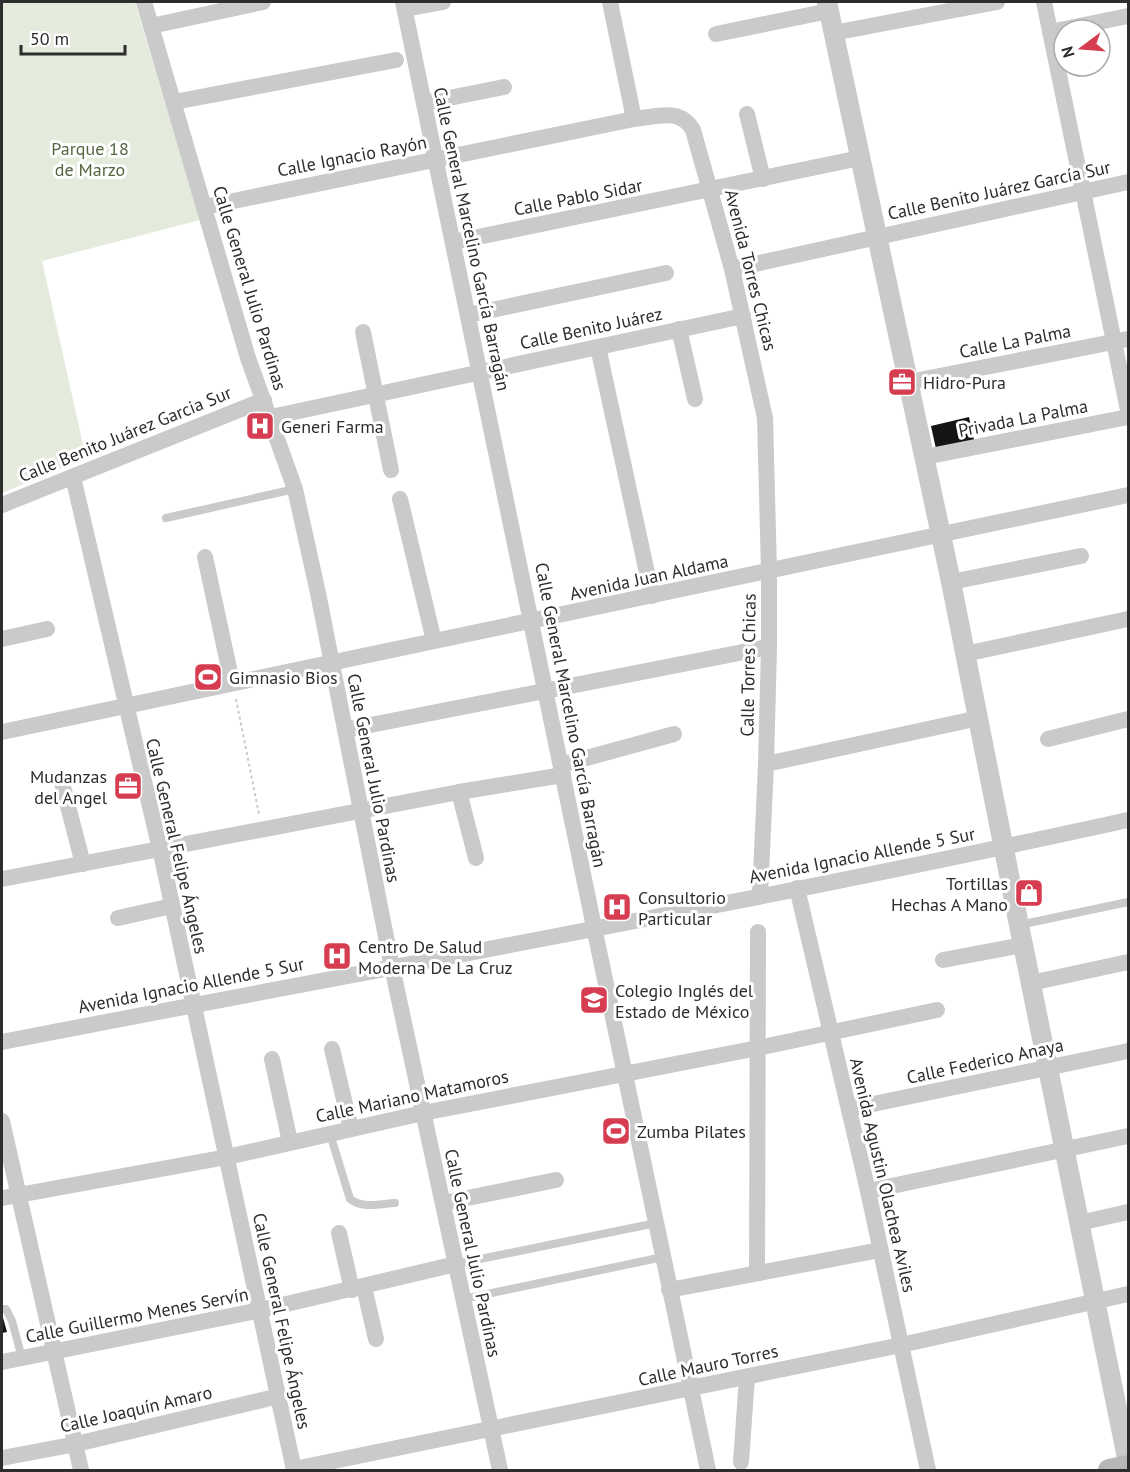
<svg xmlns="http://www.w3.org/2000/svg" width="1130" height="1472" font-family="'PT Sans',sans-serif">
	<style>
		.green { fill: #e4eadc }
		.building { fill: #141414 }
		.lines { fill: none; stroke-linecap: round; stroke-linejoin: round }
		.path { stroke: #cacaca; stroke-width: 2; stroke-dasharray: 3 3; stroke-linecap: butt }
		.service { stroke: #cacaca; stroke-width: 8 }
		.minor { stroke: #cacaca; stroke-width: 16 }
		.tertiary { stroke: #cacaca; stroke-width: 20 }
		.secondary { stroke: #b7b7b7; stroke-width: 22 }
		.labels { text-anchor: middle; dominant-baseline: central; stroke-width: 6; stroke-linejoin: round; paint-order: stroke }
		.park-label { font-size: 18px; fill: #52653f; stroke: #fff }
		.street-label { font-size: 18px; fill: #2d2d2d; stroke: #fff }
		.poi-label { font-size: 18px; fill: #2d2d2d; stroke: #fff; text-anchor: start }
	</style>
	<rect width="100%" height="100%" fill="#fff"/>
	<polygon class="green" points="2,2 135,2 200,220 42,261 86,458 2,493"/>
	<g class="building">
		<polygon points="969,417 974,440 936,449 931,426"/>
		<polygon points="2,1314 7,1332 2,1333"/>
	</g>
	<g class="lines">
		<polyline class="path" points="236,699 259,814"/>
		<g class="service">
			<polyline points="166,518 295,489"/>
			<polyline points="1019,925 1128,902"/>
			<path d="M 330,1134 L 350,1199 C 363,1209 379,1204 395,1203"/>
			<polyline points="456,1264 656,1223"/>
			<polyline points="463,1299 663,1257"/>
			<polyline points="2,1309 6,1309 12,1321 22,1358"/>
		</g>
		<g class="minor">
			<polyline points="144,2 248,358 295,489 318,593 392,967 500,1470"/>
			<polyline points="403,2 594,927 708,1470"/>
			<polyline points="610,2 634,119"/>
			<polyline points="1044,2 1128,410"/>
			<polyline points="405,9 443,2"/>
			<polyline points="151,26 263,2"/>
			<polyline points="1050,32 1128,16"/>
			<polyline points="833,33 997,2"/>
			<polyline points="716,34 829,11"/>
			<polyline points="174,102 396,60"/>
			<polyline points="424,103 504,87"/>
			<polyline points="747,114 763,179"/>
			<path d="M 204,207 L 634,119 C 656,117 680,107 693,130 L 732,269 L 765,418 L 769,571 L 769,647 L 766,764 L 760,895"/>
			<polyline points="454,242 860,158"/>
			<polyline points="732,269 1128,182"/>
			<polyline points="468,315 666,273"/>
			<polyline points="679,329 695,399"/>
			<polyline points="363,332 391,470"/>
			<polyline points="598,347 652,596"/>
			<polyline points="909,382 1128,339"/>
			<polyline points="271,417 743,316"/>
			<polyline points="925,457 1128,417"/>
			<polyline points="73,477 162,858 294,1470"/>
			<polyline points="400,499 434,641"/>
			<polyline points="2,505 264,400"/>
			<polyline points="205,557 232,682"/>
			<polyline points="951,582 1081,556"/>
			<polyline points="2,639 47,629"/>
			<polyline points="965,654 1128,619"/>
			<polyline points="345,730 769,647"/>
			<polyline points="2,732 1128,495"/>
			<polyline points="1048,739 1128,719"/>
			<polyline points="766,764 979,718"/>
			<polyline points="561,765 674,734"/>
			<polyline points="62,783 83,864"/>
			<polyline points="459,792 476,858"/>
			<polyline points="2,879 459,792 563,775"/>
			<polyline points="797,888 868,1191 928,1470"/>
			<polyline points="118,918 172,906"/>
			<polyline points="943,960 1023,945"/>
			<polyline points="1031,983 1128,962"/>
			<path d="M 2,1042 C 377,969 755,902 1128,820"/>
			<polyline points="332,1049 351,1129"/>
			<polyline points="272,1059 290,1142"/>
			<polyline points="849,1109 1128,1051"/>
			<polyline points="2,1121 81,1470"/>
			<polyline points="868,1191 1128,1136"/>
			<polyline points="2,1198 227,1157 423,1113 758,1048 937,1010"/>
			<polyline points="443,1203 556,1180"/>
			<polyline points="1079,1223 1128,1212"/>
			<polyline points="339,1233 352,1290"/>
			<polyline points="757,1273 758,932"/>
			<polyline points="364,1287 376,1339"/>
			<polyline points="669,1290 880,1250"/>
			<polyline points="2,1362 261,1310 456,1264"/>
			<polyline points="2,1458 76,1444 279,1396"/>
			<polyline points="741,1462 747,1377"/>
			<polyline points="294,1469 901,1345 1128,1294"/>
		</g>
		<polyline class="tertiary" points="827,2 951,582 1019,925 1128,1463"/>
		<polyline class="secondary" points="1109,1470 1128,1466"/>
	</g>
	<defs>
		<g id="office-square" transform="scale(1.5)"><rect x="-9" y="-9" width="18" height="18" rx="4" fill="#d63d50" stroke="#fff"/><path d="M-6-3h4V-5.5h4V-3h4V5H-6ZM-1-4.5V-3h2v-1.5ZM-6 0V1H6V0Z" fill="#fff"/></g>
		<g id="hospital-square" transform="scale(1.5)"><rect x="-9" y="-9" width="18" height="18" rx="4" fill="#d63d50" stroke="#fff"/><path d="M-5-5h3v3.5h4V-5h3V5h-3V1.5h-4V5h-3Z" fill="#fff"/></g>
		<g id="stadium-square" transform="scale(1.5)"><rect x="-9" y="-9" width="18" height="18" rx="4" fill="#d63d50" stroke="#fff"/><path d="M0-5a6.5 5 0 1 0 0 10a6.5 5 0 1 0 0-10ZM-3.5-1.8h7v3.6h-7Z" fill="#fff"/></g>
		<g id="shop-square" transform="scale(1.5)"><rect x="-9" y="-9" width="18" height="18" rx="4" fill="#d63d50" stroke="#fff"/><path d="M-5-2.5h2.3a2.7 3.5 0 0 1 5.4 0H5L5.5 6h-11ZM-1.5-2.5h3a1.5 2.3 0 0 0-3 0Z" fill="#fff"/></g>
		<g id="school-square" transform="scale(1.5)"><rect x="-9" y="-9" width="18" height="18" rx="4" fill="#d63d50" stroke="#fff"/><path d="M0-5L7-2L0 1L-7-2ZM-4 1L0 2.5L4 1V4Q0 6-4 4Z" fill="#fff"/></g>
	</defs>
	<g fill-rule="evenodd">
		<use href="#office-square" x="902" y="382"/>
		<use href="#hospital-square" x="260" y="426"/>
		<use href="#stadium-square" x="208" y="677"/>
		<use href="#office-square" x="128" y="786"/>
		<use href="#shop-square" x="1029" y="893"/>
		<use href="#hospital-square" x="617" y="907"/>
		<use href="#hospital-square" x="337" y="956"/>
		<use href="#school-square" x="594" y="1000"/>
		<use href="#stadium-square" x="616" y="1131"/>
	</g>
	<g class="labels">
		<g class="park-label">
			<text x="90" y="148">Parque 18<tspan x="90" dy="21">de Marzo</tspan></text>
		</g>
		<g class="street-label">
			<text transform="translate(352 156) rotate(-11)">Calle Ignacio Rayón</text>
			<text transform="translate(999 190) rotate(-12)">Calle Benito Juárez García Sur</text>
			<text transform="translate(578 197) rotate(-11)">Calle Pablo Sidar</text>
			<text transform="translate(472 239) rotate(78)">Calle General Marcelino García Barragán</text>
			<text transform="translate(751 270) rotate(76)">Avenida Torres Chicas</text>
			<text transform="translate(250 288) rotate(73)">Calle General Julio Pardinas</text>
			<text transform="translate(591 328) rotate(-12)">Calle Benito Juárez</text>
			<text transform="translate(1015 341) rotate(-11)">Calle La Palma</text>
			<text transform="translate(1023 418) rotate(-11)">Privada La Palma</text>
			<text transform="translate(125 434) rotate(-22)">Calle Benito Juárez Garcia Sur</text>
			<text transform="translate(649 577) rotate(-12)">Avenida Juan Aldama</text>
			<text transform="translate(748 665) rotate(-89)">Calle Torres Chicas</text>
			<text transform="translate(571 715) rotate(79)">Calle General Marcelino García Barragán</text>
			<text transform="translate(374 778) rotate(79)">Calle General Julio Pardinas</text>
			<text transform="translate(177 846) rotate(77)">Calle General Felipe Ángeles</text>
			<text transform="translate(862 855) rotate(-11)">Avenida Ignacio Allende 5 Sur</text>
			<text transform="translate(191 985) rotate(-11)">Avenida Ignacio Allende 5 Sur</text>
			<text transform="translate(985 1061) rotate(-12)">Calle Federico Anaya</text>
			<text transform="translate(412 1096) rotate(-12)">Calle Mariano Matamoros</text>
			<text transform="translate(883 1175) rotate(77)">Avenida Agustin Olachea Aviles</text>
			<text transform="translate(473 1253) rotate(78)">Calle General Julio Pardinas</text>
			<text transform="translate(137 1315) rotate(-11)">Calle Guillermo Menes Servín</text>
			<text transform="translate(282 1321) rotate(78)">Calle General Felipe Ángeles</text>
			<text transform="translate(708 1365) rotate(-12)">Calle Mauro Torres</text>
			<text transform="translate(136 1409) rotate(-13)">Calle Joaquín Amaro</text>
		</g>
		<g class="poi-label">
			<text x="923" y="382">Hidro-Pura</text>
			<text x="281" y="426">Generi Farma</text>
			<text x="229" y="677">Gimnasio Bios</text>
			<text x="107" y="776" text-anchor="end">Mudanzas<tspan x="107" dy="21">del Angel</tspan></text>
			<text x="1008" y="883" text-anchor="end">Tortillas<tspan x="1008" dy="21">Hechas A Mano</tspan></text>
			<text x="638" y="897">Consultorio<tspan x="638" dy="21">Particular</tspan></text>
			<text x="358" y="946">Centro De Salud<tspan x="358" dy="21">Moderna De La Cruz</tspan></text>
			<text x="615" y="990">Colegio Inglés del<tspan x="615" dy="21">Estado de México</tspan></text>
			<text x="637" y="1131">Zumba Pilates</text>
		</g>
	</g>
	<rect width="1130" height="1472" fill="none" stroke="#2d2d2d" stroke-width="6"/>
	<g transform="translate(1082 48) rotate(254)"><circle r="28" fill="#ffffff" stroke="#ababab" stroke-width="1.5"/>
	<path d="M0-4.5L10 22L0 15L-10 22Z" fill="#d63d50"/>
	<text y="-9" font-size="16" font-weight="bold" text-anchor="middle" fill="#2d2d2d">N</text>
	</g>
	<path d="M21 45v9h104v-9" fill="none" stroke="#2d2d2d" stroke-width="3"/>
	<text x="30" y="45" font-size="18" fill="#2d2d2d" stroke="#ffffff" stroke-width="4.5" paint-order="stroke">50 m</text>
</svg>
